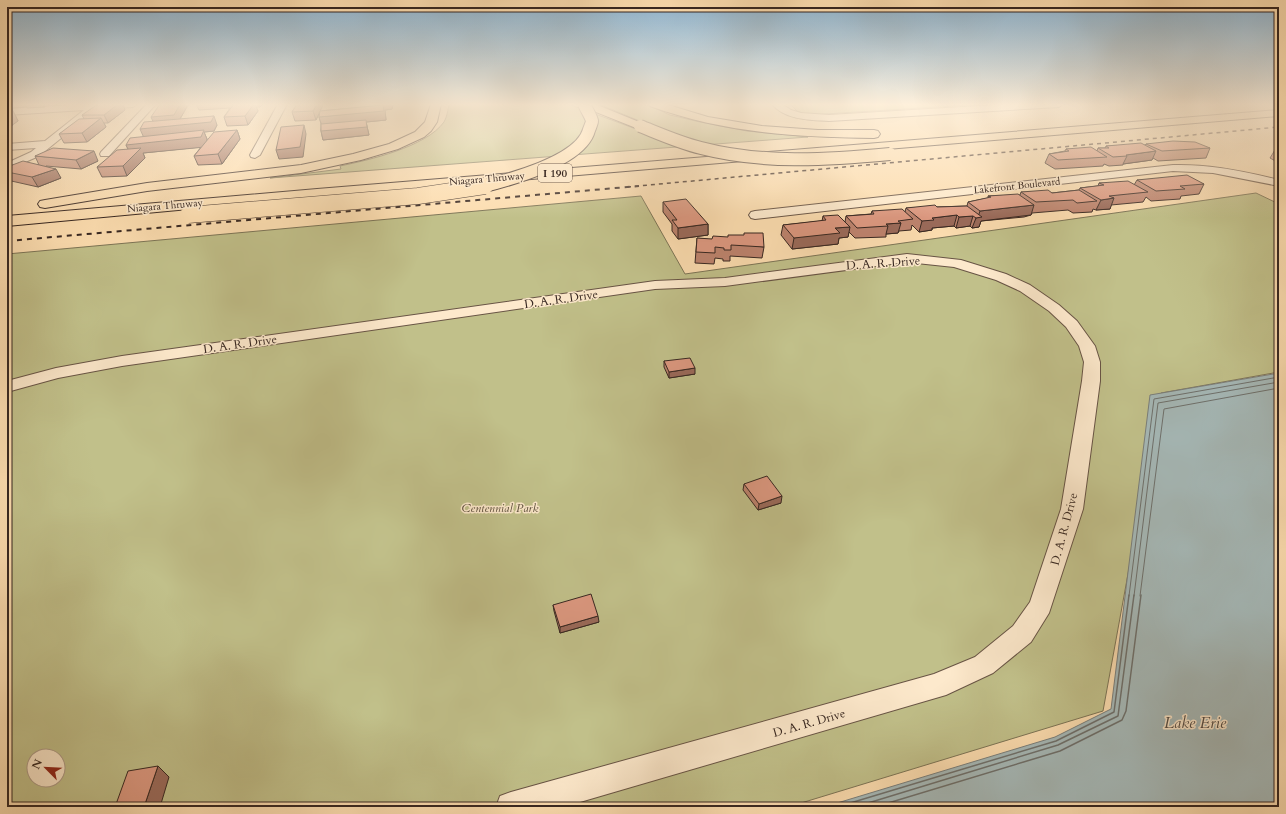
<svg xmlns="http://www.w3.org/2000/svg" width="1286" height="814" font-family="Cardo,serif">
	<style>
		.green { fill: #c1c08a; stroke: #7c7456; fill-rule: evenodd }
		.water { fill: #a5b8b7; stroke: #797e7b }
		.lines { fill: none; stroke-linecap: round; stroke-linejoin: round }
		.shore-far1 { stroke: #6e706c; stroke-width: 1 }
		.shore { stroke: #6e706c; stroke-width: 1.5 }
		.minor-casing { stroke: #685445; stroke-width: 2 }
		.motorway-casing { stroke: #372721; stroke-width: 2 }
		.minor { fill: #fde9cc; fill-rule: evenodd }
		.motorway { fill: #fcddb0; fill-rule: evenodd }
		.rail-far1 { stroke: #372721; stroke-width: 1.5; stroke-dasharray: 4 4; stroke-linecap: butt }
		.rail { stroke: #372721; stroke-width: 2; stroke-dasharray: 5 5; stroke-linecap: butt }
		.motorway-bridge-far1-casing { stroke: #372721; stroke-width: 14; stroke-linecap: butt }
		.motorway-bridge-casing { stroke: #372721; stroke-width: 17; stroke-linecap: butt }
		.motorway-bridge-far1 { stroke: #fcddb0; stroke-width: 12 }
		.motorway-bridge { stroke: #fcddb0; stroke-width: 16 }
		.wall { fill: #bd836e; stroke: #372721 }
		.shaded-wall { fill: #9a6a5a; stroke: #372721 }
		.building { fill: #dc9880; stroke: #372721 }
		.labels { text-anchor: middle; dominant-baseline: central; stroke-width: 3; stroke-linejoin: round; paint-order: stroke }
		.far-street-label { font-size: 10px; fill: #372721; stroke: #fde9cc }
		.shield { fill: #fde9cc; stroke: #726154; stroke-width: 1 }
		.shield-label { font-size: 11px; font-weight: bold; fill: #372721 }
		.street-label { font-size: 12px; fill: #372721; stroke: #fde9cc }
		.park-label { font-size: 12px; font-style: italic; fill: #5a4d3b; stroke: #fde9cc }
		.near-water-label { font-size: 16px; font-style: italic; fill: #524b46; stroke: #fde9cc }
	</style>
	<rect width="100%" height="100%" fill="#fcddb0"/>
	<filter id="stains"><feTurbulence type="fractalNoise" baseFrequency=".005" numOctaves="4"/><feColorMatrix values="0 0 0 0 .2 0 0 0 0 .09 0 0 0 0 .02 0 0 0 .5 -.17"/></filter>
	<radialGradient id="worn" r=".72"><stop offset=".6" stop-color="#630" stop-opacity="0"/><stop offset="1" stop-color="#630" stop-opacity=".3"/></radialGradient>
	<g class="green">
		<path d="M 449,104 L 568,104 L 636,129 L 649,125 L 599,104 L 646,104 L 670,115 L 700,122 L 747,131 L 808,137 L 270,178 L 341,169 L 340,166 C 369,160 426,147 444,122 C 447,117 448,110 449,104 Z"/>
		<polygon points="790,104 986,104 808,115 797,111"/>
		<path d="M 1256,193 L 1279,204 L 1279,372 L 1161,393 L 1103,711 L 788,807 L 7,807 L 7,254 L 641,196 L 685,274 ZM 34,756 L 58,756 L 58,780 L 34,780 Z"/>
	</g>
	<polygon class="water" points="1279,373 1279,807 824,807 1055,737 1111,709 1150,395"/>
	<g class="lines">
		<g class="shore-far1">
			<polyline points="1129,596 1154,399 1279,377"/>
			<polyline points="1134,596 1158,403 1279,382"/>
			<polyline points="1140,596 1164,409 1279,388"/>
		</g>
		<g class="shore">
			<polyline points="837,807 1056,741 1114,712 1129,595"/>
			<polyline points="855,807 1058,745 1118,716 1134,595"/>
			<polyline points="875,807 1060,751 1122,720 1126,711 1141,595"/>
		</g>
		<g class="minor-casing">
			<g id="minor">
				<polygon points="87,104 137,104 133,107 97,109 39,156 7,170 7,163 31,152 36,148 7,150 7,144 45,141 84,110 7,115 7,109"/>
				<polygon points="147,104 156,104 109,156 101,156 100,154 101,152"/>
				<polygon points="278,104 287,104 260,155 255,158 251,157 250,155"/>
				<path d="M 772,104 L 782,104 L 791,110 L 801,113 L 829,115 L 1012,104 L 1063,104 L 1059,107 L 829,121 C 810,120 785,120 772,104 Z"/>
				<path d="M 1173,165 C 1209,164 1244,171 1279,180 L 1279,186 L 1213,173 L 1173,171 L 755,219 L 751,218 L 749,215 L 751,212 L 755,211 Z"/>
				<polygon points="907,254 961,260 1006,274 1030,285 1059,305 1077,321 1095,346 1100,362 1100,381 1083,509 1049,613 1031,642 993,673 946,695 563,807 496,807 500,796 511,792 934,674 975,657 1013,626 1030,602 1061,509 1082,381 1084,362 1079,346 1066,327 1049,311 1020,291 996,280 954,267 907,262 725,286 655,289 122,366 58,378 7,392 7,381 56,368 122,356 655,281 725,278"/>
			</g>
		</g>
		<g class="motorway-casing">
			<g id="motorway">
				<polygon points="431,104 441,104 437,122 431,131 424,137 398,149 361,160 301,173 147,191 45,208 40,207 38,204 40,201 45,200 147,183 301,165 353,154 389,144 415,132 425,122"/>
				<polygon points="580,104 595,104 644,124 646,126 644,128 636,128 581,106"/>
				<path d="M 649,104 L 665,104 L 708,117 L 762,126 L 818,130 L 874,130 L 878,131 L 880,134 L 878,137 L 874,138 C 796,137 724,133 650,106 Z"/>
				<polygon points="1279,110 1279,116 317,197 7,226 7,216 317,189"/>
			</g>
		</g>
		<use href="#minor" class="minor"/>
		<use href="#motorway" class="motorway"/>
		<polyline class="rail-far1" points="627,187 1279,127"/>
		<polyline class="rail" points="7,241 639,186"/>
		<g class="motorway-bridge-far1-casing">
			<g id="motorway-bridge-far1">
				<path d="M 640,126 C 660,134 680,143 701,148 C 762,164 827,160 890,154"/>
				<path d="M 481,187 C 509,180 581,161 589,130 C 590,127 592,123 592,121 C 591,116 586,109 584,104"/>
			</g>
		</g>
		<g class="motorway-bridge-casing">
			<polyline id="motorway-bridge" points="188,215 418,196 485,186"/>
		</g>
		<use href="#motorway-bridge-far1" class="motorway-bridge-far1"/>
		<use href="#motorway-bridge" class="motorway-bridge"/>
	</g>
	<g class="wall">
		<polygon points="7,104 49,104 44,107 27,108 26,106 25,107 12,108 11,106 11,107 18,121"/>
		<polygon points="160,104 188,104 188,105 180,119 217,125 214,131 204,132 207,139 207,141 237,130 240,139 222,164 198,165 194,156 201,147 143,153 145,158 127,176 102,177 97,167 128,149 126,145 143,137 153,122"/>
		<polygon points="196,104 263,104 260,107 256,107 258,111 248,125 227,126 224,117 230,108 199,110"/>
		<polygon points="297,104 322,104 322,107 320,111 374,106 373,104 393,104 392,109 385,110 386,120 366,122 369,135 323,140 321,131 321,124 319,117 320,111 316,120 295,121 292,112"/>
		<polygon points="125,110 108,123 104,123 106,127 87,142 64,143 59,134 84,119 82,115"/>
		<polygon points="1146,144 1210,148 1206,158 1158,161 1153,158 1152,160 1123,164 1123,165 1109,166 1104,164 1103,166 1055,169 1045,163 1049,154 1065,151 1066,149 1097,151 1098,148 1105,148 1106,146 1145,145"/>
		<polygon points="1278,145 1279,145 1279,163 1270,158"/>
		<polygon points="35,156 98,161 81,169 46,166 61,178 38,187 7,180 7,167 39,165"/>
		<polygon points="1137,180 1204,184 1199,194 1181,196 1180,199 1151,201 1146,197 1143,202 1111,205 1110,209 1096,210 1093,209 1092,212 1073,213 1068,210 1032,213 1031,215 1024,217 981,221 979,227 972,228 970,226 956,228 954,226 932,228 932,230 919,232 912,225 911,230 899,231 898,233 886,234 886,237 855,238 849,232 848,237 839,238 838,244 792,249 781,235 783,225 822,221 823,216 845,222 846,216 871,214 872,211 905,212 906,208 967,206 968,202 988,198 988,196 1020,195 1021,192 1052,193 1079,190 1080,188 1098,186 1099,183 1134,185"/>
		<polygon points="663,202 708,224 708,235 678,239 672,231 672,224 663,212"/>
		<polygon points="697,238 764,247 762,258 730,256 730,261 723,261 723,259 715,258 714,264 695,263"/>
		<polygon points="664,361 695,374 669,378 664,367"/>
		<polygon points="744,484 781,503 758,510 743,490"/>
		<polygon points="553,605 599,622 560,633 554,611"/>
	</g>
	<g class="shaded-wall">
		<polygon points="7,104 10,104 11,106 11,107 18,121 7,129"/>
		<polygon points="43,104 49,104 44,107"/>
		<polygon points="118,104 123,104 125,110 108,123 104,115"/>
		<polygon points="180,104 188,104 188,105 177,124 155,126 151,117"/>
		<polygon points="254,104 255,104 258,111 248,125 245,116"/>
		<polygon points="317,104 322,104 322,107 316,120 313,111"/>
		<polygon points="373,104 393,104 392,109 385,110 386,120 366,122 369,135 323,140 321,131 322,126 319,117 375,111"/>
		<polygon points="214,116 217,125 214,131 204,132 207,139 205,147 143,153 145,158 127,176 123,166 131,155 126,145 144,138 140,129"/>
		<polygon points="101,118 106,127 87,142 82,133"/>
		<polygon points="304,125 306,134 303,157 279,159 276,150"/>
		<polygon points="237,130 240,139 222,164 218,154"/>
		<polygon points="94,151 98,161 81,169 76,160"/>
		<polygon points="1156,151 1152,160 1123,164 1127,156 1126,155"/>
		<polygon points="56,169 61,178 38,187 32,177"/>
		<polygon points="1114,198 1110,209 1096,210 1101,200"/>
		<polygon points="1034,205 1031,215 981,221 979,227 972,228 976,218 978,217 980,211"/>
		<polygon points="957,215 954,226 932,228 932,230 919,232 922,221 932,218"/>
		<polygon points="973,216 970,226 956,228 959,217"/>
		<polygon points="901,223 898,233 886,234 888,226 886,224"/>
		<polygon points="708,224 708,235 678,239 678,228"/>
		<polygon points="850,227 848,237 839,238 838,244 792,249 794,238 835,228"/>
		<polygon points="695,368 695,374 669,378 669,372"/>
		<polygon points="782,496 781,503 758,510 759,504"/>
		<polygon points="598,616 599,622 560,633 560,627"/>
		<polygon points="158,766 169,777 160,807 144,807"/>
	</g>
	<g class="building">
		<polygon points="98,104 118,104 104,115 82,115"/>
		<polygon points="160,104 180,104 174,115 151,117"/>
		<polygon points="234,104 254,104 245,116 224,117"/>
		<polygon points="297,104 317,104 313,111 292,112"/>
		<polygon points="383,105 384,111 319,117 320,111"/>
		<polygon points="214,116 211,122 140,129 144,122"/>
		<polygon points="101,118 82,133 59,134 79,119"/>
		<polygon points="366,120 367,127 321,131 321,124"/>
		<polygon points="304,125 300,147 276,150 281,127"/>
		<polygon points="204,130 201,137 126,145 130,138"/>
		<polygon points="237,130 218,154 194,156 214,132"/>
		<polygon points="1173,141 1195,142 1210,148 1162,151 1146,144"/>
		<polygon points="1141,143 1156,151 1126,155 1127,156 1113,157 1098,148 1109,148 1106,146"/>
		<polygon points="1091,147 1107,157 1058,160 1049,154 1069,151 1066,149"/>
		<polygon points="53,148 94,151 76,160 35,156"/>
		<polygon points="141,148 123,166 97,167 117,150"/>
		<polygon points="23,161 56,169 32,177 7,172 7,167"/>
		<polygon points="1187,175 1204,184 1180,186 1185,189 1156,191 1137,180"/>
		<polygon points="1128,181 1148,192 1109,196 1114,198 1101,200 1080,188 1104,185 1099,183"/>
		<polygon points="1048,190 1052,193 1079,190 1097,201 1077,203 1073,200 1036,202 1021,192"/>
		<polygon points="1018,194 1034,205 980,211 968,202 991,197 988,196"/>
		<polygon points="686,199 708,224 678,228 672,220 677,220 663,202"/>
		<polygon points="935,205 937,207 967,206 982,217 976,218 973,216 959,217 957,215 932,218 934,220 922,221 906,208"/>
		<polygon points="902,209 913,219 898,221 901,223 886,224 888,226 857,228 846,216 874,214 872,211"/>
		<polygon points="838,215 850,227 835,228 840,233 794,238 783,225 826,220 823,216"/>
		<polygon points="744,233 763,233 764,247 731,245 731,250 724,250 724,248 715,247 715,253 696,252 697,238 712,239 713,236 728,237 728,235 744,235"/>
		<polygon points="690,358 695,368 669,372 664,361"/>
		<polygon points="767,476 782,496 759,504 744,484"/>
		<polygon points="591,594 598,616 560,627 553,605"/>
		<polygon points="158,766 144,807 115,807 128,771"/>
	</g>
	<linearGradient id="sky" x2="0" y2="1"><stop stop-color="#8db6d4"/><stop offset="0.48" stop-color="#fef0db"/><stop offset="1" stop-color="#fef0db" stop-opacity="0"/></linearGradient>
	<rect width="1286" height="218" fill="url(#sky)"/>
	<g class="labels">
		<g class="far-street-label">
			<text transform="translate(487 179) rotate(-5)">Niagara Thruway</text>
			<text transform="translate(1017 186) rotate(-6)">Lakefront Boulevard</text>
			<text transform="translate(165 206) rotate(-5)">Niagara Thruway</text>
		</g>
		<rect class="shield" x="538" y="164" width="34" height="18" rx="3"/>
		<g class="shield-label">
			<text x="555" y="173">I 190</text>
		</g>
		<g class="street-label">
			<text transform="translate(883 263) rotate(-4)">D. A. R. Drive</text>
			<text transform="translate(561 299) rotate(-8)">D. A. R. Drive</text>
			<text transform="translate(240 344) rotate(-8)">D. A. R. Drive</text>
			<text transform="translate(1064 529) rotate(-75)">D. A. R. Drive</text>
			<text transform="translate(809 723) rotate(-16)">D. A. R. Drive</text>
		</g>
		<g class="park-label">
			<text x="500" y="508">Centennial Park</text>
		</g>
		<g class="near-water-label">
			<text x="1195" y="723">Lake Erie</text>
		</g>
	</g>
	<rect width="1286" height="814" fill="none" stroke="#fcddb0" stroke-width="24"/>
	<rect x="8" y="8" width="1270" height="798" fill="none" stroke="#372721" stroke-width="2"/>
	<rect x="12" y="12" width="1262" height="790" fill="none" stroke="#372721"/>
	<g transform="translate(46 768) rotate(294)"><circle r="19" fill="#fde9cc" stroke="#ae9b88"/>
	<path d="M0-3L7 15L0 10L-7 15Z" fill="#8f2418"/>
	<text y="-6" font-size="11" font-weight="bold" text-anchor="middle" fill="#372721">N</text>
	</g>
	<rect width="100%" height="100%" filter="url(#stains)"/>
	<rect width="100%" height="100%" fill="url(#worn)"/>
</svg>
